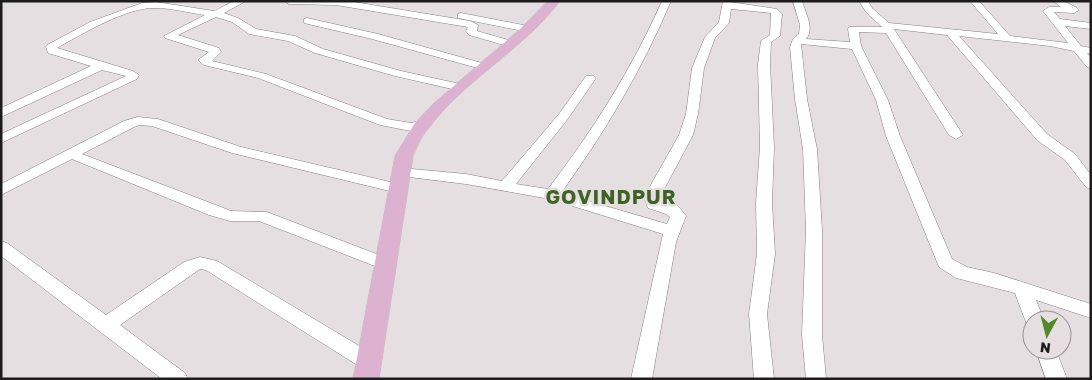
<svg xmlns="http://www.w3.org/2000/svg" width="1092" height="380" font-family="'Golos Text',sans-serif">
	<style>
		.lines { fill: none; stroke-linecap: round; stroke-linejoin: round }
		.minor-casing { stroke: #858081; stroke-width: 1 }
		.major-casing { stroke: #c0bfbf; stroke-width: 1 }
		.minor { fill: #fff; fill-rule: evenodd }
		.major { fill: #ddb2d1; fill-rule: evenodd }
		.labels { text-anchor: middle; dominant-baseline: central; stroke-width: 5; stroke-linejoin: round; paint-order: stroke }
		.district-label { font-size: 20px; font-weight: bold; letter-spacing: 1px; fill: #3e6325; stroke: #e5dfe1 }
	</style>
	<rect width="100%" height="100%" fill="#e5dfe1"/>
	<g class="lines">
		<g class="minor-casing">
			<g id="minor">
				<path d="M 234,1 L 246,1 L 224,13 L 238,18 L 256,29 L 295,36 L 323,49 L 401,71 L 465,85 L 467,87 L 461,91 L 395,76 L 315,53 L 288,41 L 249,34 L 232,22 L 216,17 L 178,35 L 219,48 L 221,52 L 212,61 L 266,74 L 387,119 L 411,123 L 423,120 L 429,124 L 428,127 L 411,131 L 380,125 L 258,78 L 204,65 L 198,60 L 209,52 L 165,38 L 164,36 L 205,15 C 189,13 172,8 155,8 C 127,7 82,34 57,48 L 133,71 L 139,75 L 137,79 L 1,143 L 1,134 L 126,76 L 102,70 L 1,117 L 1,108 L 91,66 L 48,53 L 46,47 L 47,45 L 90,22 L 142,3 L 156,2 L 214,11 Z"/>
				<polygon points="285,1 348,1 470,21 478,25 477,31 515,42 516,44 511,47 469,35 466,31 468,27 336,5 289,4"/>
				<path d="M 662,1 L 671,1 C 642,70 605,132 561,193 L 667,224 L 670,217 L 666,214 L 648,208 L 644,197 L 679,135 L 686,114 L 692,68 L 705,37 L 719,22 L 723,1 L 777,9 L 782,14 L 780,36 L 771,42 L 770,64 L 774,147 L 772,203 L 775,254 L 767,314 L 774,379 L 754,379 L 749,314 L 757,254 L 756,203 L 760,147 L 758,64 L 761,41 L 770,35 L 771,13 L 731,9 L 729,23 L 715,38 L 704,68 L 698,114 L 693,135 L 660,197 L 660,201 L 678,206 L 686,216 L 676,242 L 652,379 L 631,379 L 663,234 L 550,199 L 466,184 L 401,176 L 396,175 L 394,172 L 396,169 L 401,168 L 466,174 L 502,181 L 559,114 L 586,76 L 594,76 L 596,78 L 567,120 L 516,184 L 548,189 C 593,130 632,69 662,1 Z"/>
				<path d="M 793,1 L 802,1 C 805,12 815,29 806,39 L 850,42 L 848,29 L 849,27 L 882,27 L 866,12 L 859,1 L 868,1 L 872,8 L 889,23 L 998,34 L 970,1 L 979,1 L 1010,36 L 1068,43 L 1043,11 L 1049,7 L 1061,7 L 1053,1 L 1064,1 L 1077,8 L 1079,10 L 1074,13 L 1054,12 L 1060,19 L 1091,23 L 1091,29 L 1065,26 L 1081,46 L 1091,48 L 1091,54 L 1087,53 L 1091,58 L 1091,68 L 1087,67 L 1074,51 L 1050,46 L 959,36 L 1047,134 L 1075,154 L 1091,175 L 1091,189 L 1086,187 L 1065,160 L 1037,140 L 947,35 L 894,29 L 963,135 L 956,139 L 949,135 L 886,33 L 859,32 L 861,46 L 888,100 L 900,136 L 952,259 L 967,267 L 994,273 L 1091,304 L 1091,318 L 1036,300 L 1044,320 L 1032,320 L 1032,327 L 1027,325 L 1015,293 L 956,278 L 939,267 L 886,136 L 876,100 L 852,49 L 801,44 L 807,99 L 817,149 L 822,230 L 822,335 L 826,379 L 806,379 L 802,335 L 806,230 L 803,149 L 795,99 L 790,47 L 793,39 L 799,34 L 800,25 Z"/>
				<polygon points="461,13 528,26 533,29 528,32 458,18 458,14"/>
				<polygon points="307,18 378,34 489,65 491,67 485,70 372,39 304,23 304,19"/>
				<polygon points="138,117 158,119 241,147 403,185 405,188 403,191 398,193 232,153 152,126 139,125 134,127 82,154 221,207 231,211 267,212 392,260 395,264 392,268 386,270 380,268 259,221 230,221 209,215 72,159 1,195 1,184 124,121"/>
				<polygon points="1,241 7,243 106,315 184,262 200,257 217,261 376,356 379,362 376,368 369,371 362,368 206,270 200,269 120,325 185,373 188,379 162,379 1,256"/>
				<polygon points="1036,350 1056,350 1067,379 1046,379"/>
			</g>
		</g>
		<g class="major-casing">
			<path id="major" d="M 548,1 L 560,1 C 523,50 464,80 428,129 C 421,137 417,147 413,156 L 379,379 L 353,379 L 395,156 L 415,123 L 434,103 L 519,30 Z"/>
		</g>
		<use href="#minor" class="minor"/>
		<use href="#major" class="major"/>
	</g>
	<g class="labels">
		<g class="district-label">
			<text x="611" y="196">GOVINDPUR</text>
		</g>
	</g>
	<rect width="1092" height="380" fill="none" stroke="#1d1b1b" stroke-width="5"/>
	<g transform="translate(1047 335) rotate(187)"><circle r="24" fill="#e5dfe1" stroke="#959192"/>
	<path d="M0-4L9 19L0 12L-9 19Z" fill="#518a26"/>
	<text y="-8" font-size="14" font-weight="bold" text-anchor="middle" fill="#1d1b1b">N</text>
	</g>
</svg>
